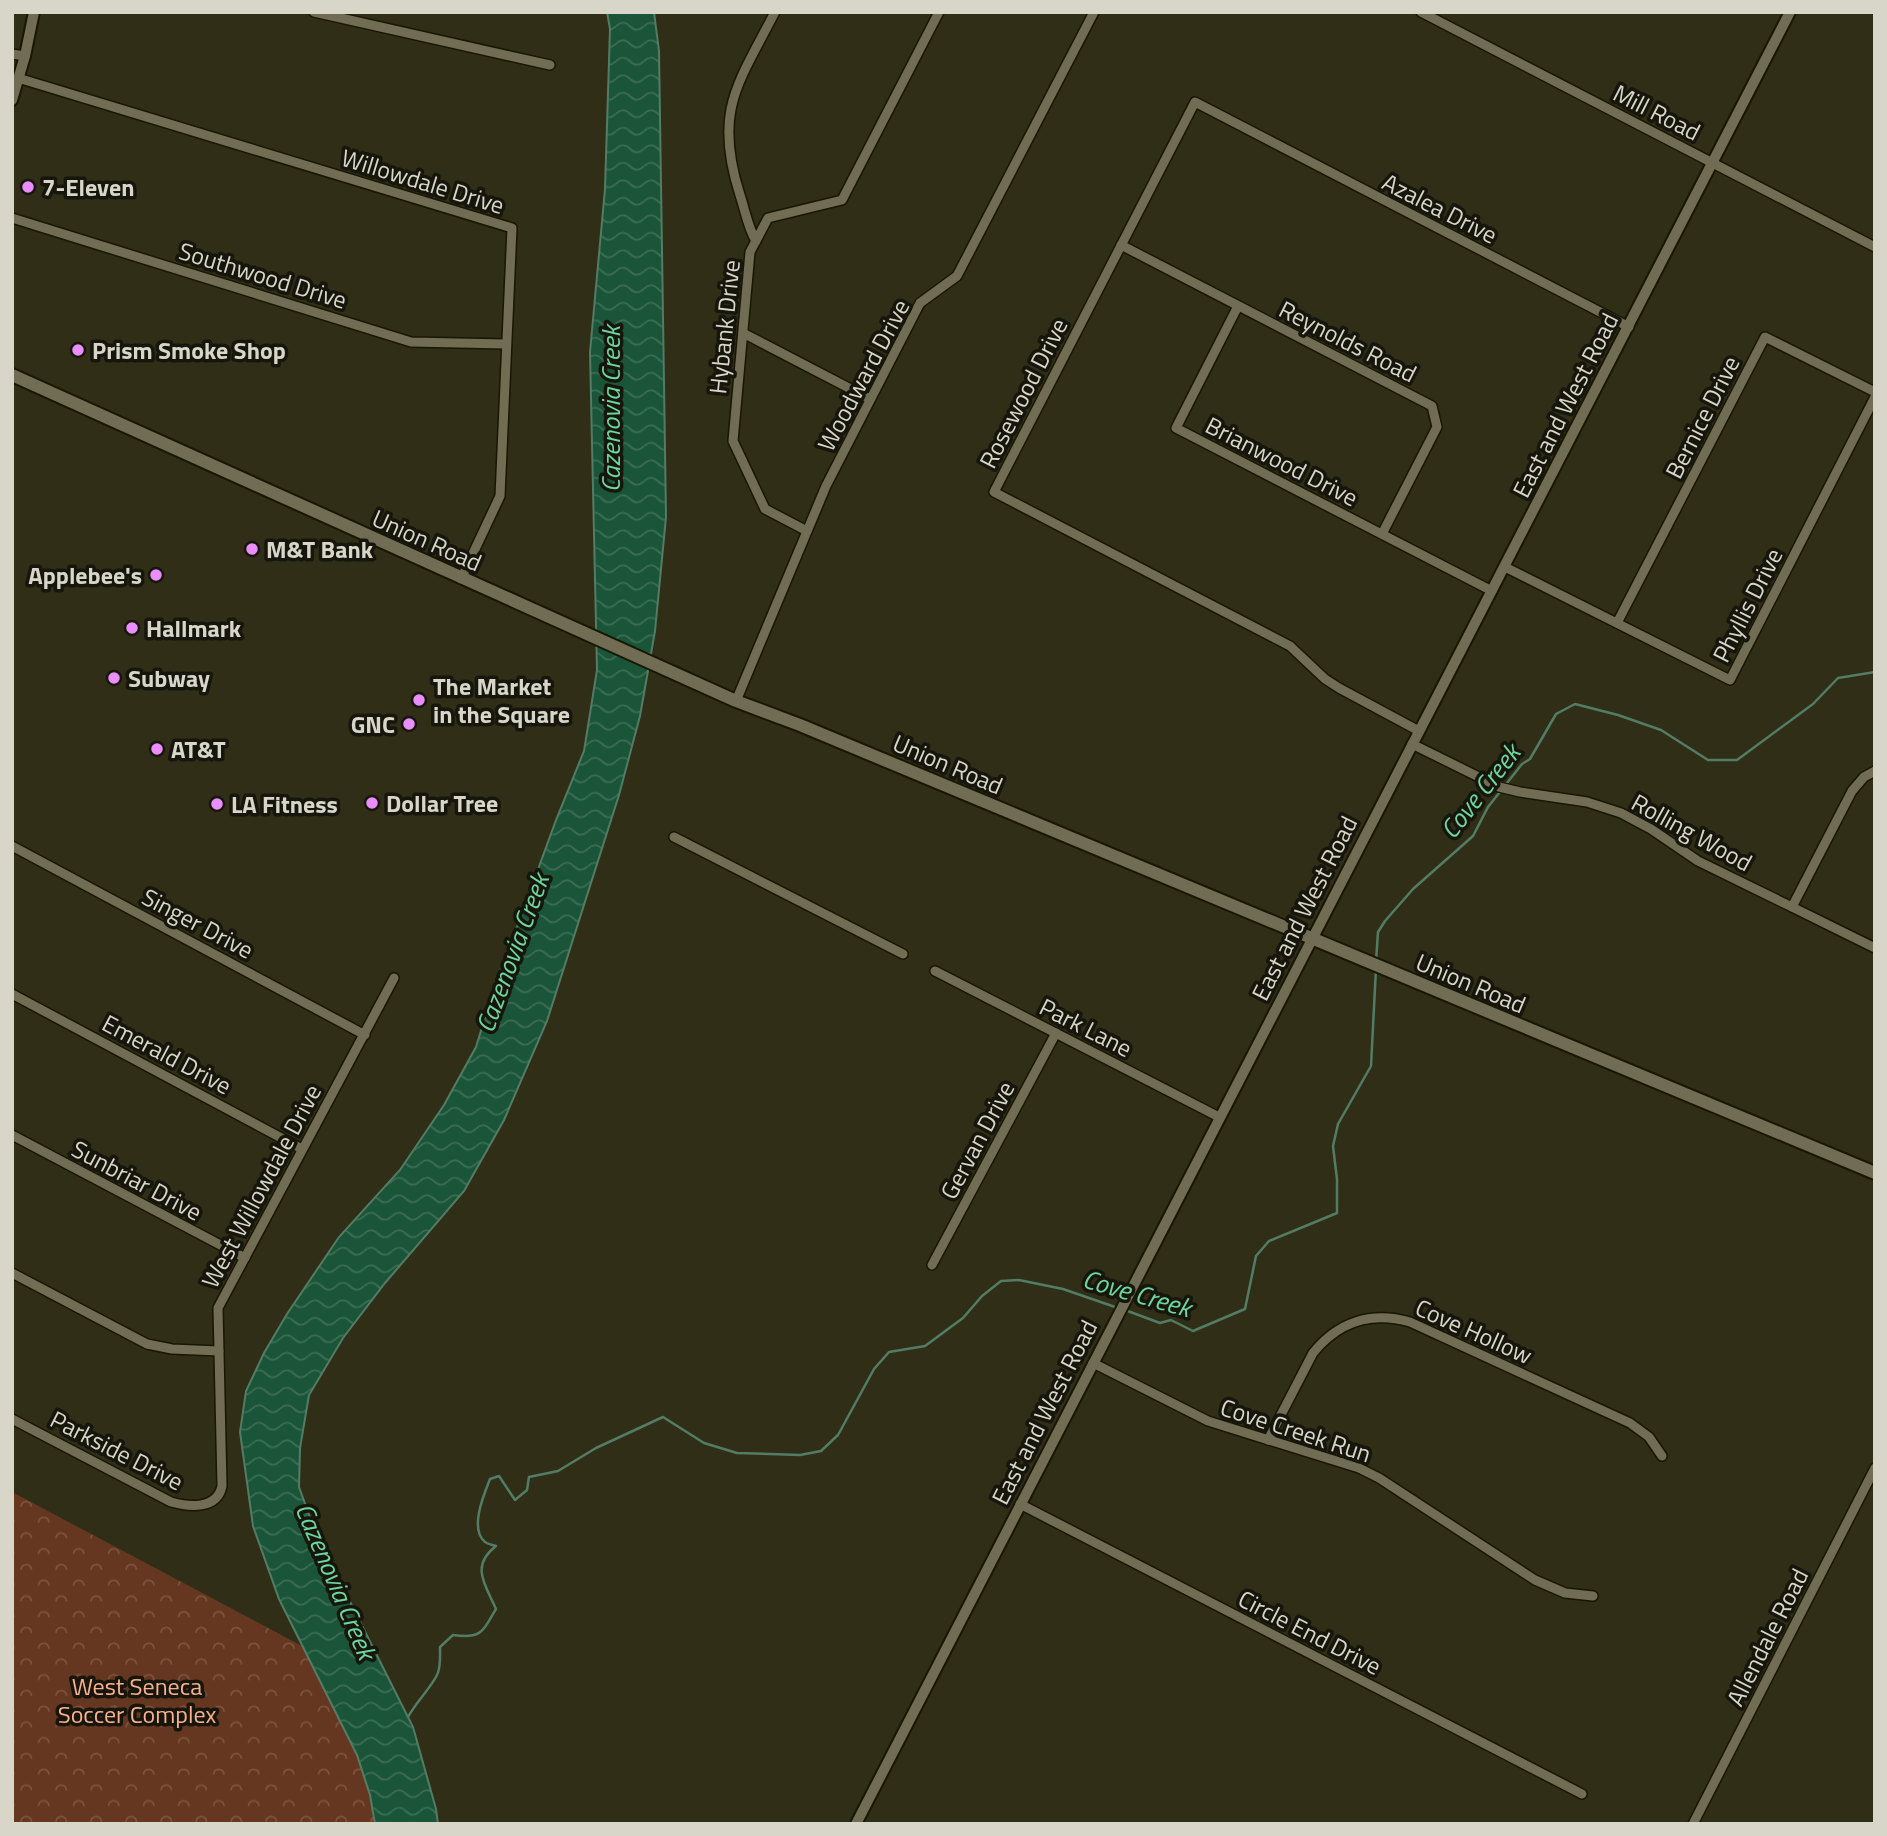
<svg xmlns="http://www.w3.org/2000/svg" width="1887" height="1836" font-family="'Titillium Web',sans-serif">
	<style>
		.park { fill: url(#park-crowns) }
		.water { fill: url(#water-waves); stroke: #537c64; stroke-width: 2 }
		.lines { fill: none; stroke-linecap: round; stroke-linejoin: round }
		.stream { stroke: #537c64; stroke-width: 2.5 }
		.minor-casing { stroke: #191602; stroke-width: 12 }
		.tertiary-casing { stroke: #191602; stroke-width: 14 }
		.secondary-casing { stroke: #191602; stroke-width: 16 }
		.minor { stroke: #706d54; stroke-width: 9 }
		.tertiary { stroke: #706d54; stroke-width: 10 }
		.secondary { stroke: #706d54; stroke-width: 12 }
		.poi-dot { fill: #ea8dfd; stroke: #17160c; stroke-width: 2.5 }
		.labels { text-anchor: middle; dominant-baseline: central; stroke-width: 7; stroke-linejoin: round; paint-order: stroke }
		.street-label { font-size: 24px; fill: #d7d6c8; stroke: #17160c }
		.poi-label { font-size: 24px; font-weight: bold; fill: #d7d6c8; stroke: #17160c; text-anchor: start }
		.park-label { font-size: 24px; fill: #fcb08d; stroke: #17160c }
		.water-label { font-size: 26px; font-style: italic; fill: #6dd7a0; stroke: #17160c }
	</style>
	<defs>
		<pattern id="park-crowns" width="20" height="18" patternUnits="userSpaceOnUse" patternTransform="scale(1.75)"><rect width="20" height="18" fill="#663720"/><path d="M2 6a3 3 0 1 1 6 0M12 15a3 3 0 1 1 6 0" fill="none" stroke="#7b533f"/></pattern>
		<pattern id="water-waves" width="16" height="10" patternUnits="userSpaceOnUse" patternTransform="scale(1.75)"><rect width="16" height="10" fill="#1a5539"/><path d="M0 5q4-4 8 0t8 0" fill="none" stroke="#3b6d54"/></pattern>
	</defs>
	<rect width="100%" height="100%" fill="#302e17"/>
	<polygon class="park" points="12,1492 302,1646 357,1755 370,1795 374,1824 12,1824"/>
	<polygon class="water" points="607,12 654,12 659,51 666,517 655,631 640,716 619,795 547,1021 504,1120 464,1191 385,1283 343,1338 309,1395 300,1448 299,1487 316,1534 413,1727 436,1809 438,1824 375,1824 370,1795 357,1755 279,1599 253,1526 240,1432 246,1391 264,1353 287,1314 339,1237 400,1170 444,1105 476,1047 490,1001 556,820 584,751 597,670 590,352 605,189 610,29"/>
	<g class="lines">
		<g class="stream">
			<polyline points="1376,961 1378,932 1385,921 1413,889 1473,836 1488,807 1522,764 1530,759 1556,714 1575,704 1618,715 1661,730 1708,760 1737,760 1813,704 1838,678 1875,672"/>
			<polyline points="1125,1310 1160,1323 1171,1320 1193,1331 1245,1309 1256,1256 1269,1241 1337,1213 1337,1179 1333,1146 1338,1124 1371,1066 1376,968"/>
			<path d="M 408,1717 C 416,1702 430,1689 437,1675 C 441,1667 440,1656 440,1647 L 453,1635 C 482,1639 482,1632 496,1609 C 485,1584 470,1566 496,1546 C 492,1545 488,1544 485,1542 C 469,1529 484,1494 490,1479 L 499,1476 L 515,1500 L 527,1490 L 529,1477 L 558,1471 L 596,1448 L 663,1417 L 704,1443 L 737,1453 L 800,1455 L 821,1451 L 838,1435 L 874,1369 L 889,1352 L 925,1346 L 963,1318 L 982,1296 L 1001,1281 L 1019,1280 L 1063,1289 L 1118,1308"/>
		</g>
		<g class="minor-casing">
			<g id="minor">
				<polyline points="314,12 550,65"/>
				<polyline points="1421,12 1875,247"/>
				<polyline points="12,54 25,56"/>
				<polyline points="18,78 512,228 500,496 461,579"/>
				<polyline points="12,218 411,342 506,344"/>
				<path d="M 756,241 C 748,228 745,210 740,195 C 713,111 738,84 775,12"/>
				<polyline points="1121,245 1432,406 1437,427 1382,534"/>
				<polyline points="1238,306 1176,428 1492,591"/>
				<polyline points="743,333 870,399"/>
				<polyline points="807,531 765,509 733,441 750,252 768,218 842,200 939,12"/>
				<polyline points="1505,567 1730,680 1875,397"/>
				<polyline points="1617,623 1765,337 1875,392"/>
				<polyline points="736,701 826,486 920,303 957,276 1094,12"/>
				<polyline points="1419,731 1339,688 1325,679 1290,646 994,492 1195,102 1629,327"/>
				<polyline points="1412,744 1499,787 1520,792 1587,802 1621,813 1651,829 1698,861 1792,907"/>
				<polyline points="1875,771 1864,777 1852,791 1792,907 1875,948"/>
				<polyline points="674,837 903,954"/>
				<polyline points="12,846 365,1035"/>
				<polyline points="935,971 1219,1117"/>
				<polyline points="12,994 302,1149"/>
				<polyline points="12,1135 245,1258"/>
				<polyline points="932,1265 1056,1033"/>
				<polyline points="12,1273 147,1344 172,1349 219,1351"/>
				<polyline points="1093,1363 1208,1421 1359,1468 1379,1478 1535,1580 1565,1593 1593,1596"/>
				<path d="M 12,1419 L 171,1502 C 189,1507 217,1510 222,1486 L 218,1308 L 394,978"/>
				<path d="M 1268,1440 L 1313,1353 C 1338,1322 1371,1311 1410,1322 L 1630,1423 L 1649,1437 L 1662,1456"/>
				<polyline points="1020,1504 1582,1794"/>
				<polyline points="1693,1824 1875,1468"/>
			</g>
		</g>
		<g class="tertiary-casing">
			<g id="tertiary">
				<polyline points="12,100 25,56 34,12"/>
				<polyline points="856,1824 1790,12"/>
			</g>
		</g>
		<g class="secondary-casing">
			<polyline id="secondary" points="12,375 736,701 800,725 1875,1173"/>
		</g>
		<use href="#minor" class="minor"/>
		<use href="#tertiary" class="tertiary"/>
		<use href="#secondary" class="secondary"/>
	</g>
	<g class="poi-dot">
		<circle cx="28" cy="187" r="7"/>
		<circle cx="78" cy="350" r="7"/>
		<circle cx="252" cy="549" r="7"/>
		<circle cx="156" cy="575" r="7"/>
		<circle cx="132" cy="628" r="7"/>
		<circle cx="114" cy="678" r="7"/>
		<circle cx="419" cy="700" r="7"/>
		<circle cx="409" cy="724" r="7"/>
		<circle cx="157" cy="749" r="7"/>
		<circle cx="372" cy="803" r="7"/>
		<circle cx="217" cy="804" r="7"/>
	</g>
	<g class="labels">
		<g class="street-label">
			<text transform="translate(1657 112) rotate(27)">Mill Road</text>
			<text transform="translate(423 181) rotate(17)">Willowdale Drive</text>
			<text transform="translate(1440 208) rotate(27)">Azalea Drive</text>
			<text transform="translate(263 275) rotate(17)">Southwood Drive</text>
			<text transform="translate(724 327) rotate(-84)">Hybank Drive</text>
			<text transform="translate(1348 341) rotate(27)">Reynolds Road</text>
			<text transform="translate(863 375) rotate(-62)">Woodward Drive</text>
			<text transform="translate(1023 393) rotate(-63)">Rosewood Drive</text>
			<text transform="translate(1565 405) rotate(-63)">East and West Road</text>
			<text transform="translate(1702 417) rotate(-63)">Bernice Drive</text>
			<text transform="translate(1282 461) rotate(27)">Brianwood Drive</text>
			<text transform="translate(427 540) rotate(24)">Union Road</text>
			<text transform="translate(1747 605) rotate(-63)">Phyllis Drive</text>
			<text transform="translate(948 764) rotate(23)">Union Road</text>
			<text transform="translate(1692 832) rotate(29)">Rolling Wood</text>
			<text transform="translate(1304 908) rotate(-63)">East and West Road</text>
			<text transform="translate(198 923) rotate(28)">Singer Drive</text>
			<text transform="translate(1471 983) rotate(23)">Union Road</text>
			<text transform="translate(1086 1027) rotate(27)">Park Lane</text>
			<text transform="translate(167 1054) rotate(28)">Emerald Drive</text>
			<text transform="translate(977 1140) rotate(-62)">Gervan Drive</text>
			<text transform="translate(137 1180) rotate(28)">Sunbriar Drive</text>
			<text transform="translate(261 1186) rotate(-62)">West Willowdale Drive</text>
			<text transform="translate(1474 1331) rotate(24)">Cove Hollow</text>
			<text transform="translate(1044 1412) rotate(-63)">East and West Road</text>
			<text transform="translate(1296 1430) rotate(18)">Cove Creek Run</text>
			<text transform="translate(117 1450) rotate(27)">Parkside Drive</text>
			<text transform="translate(1310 1632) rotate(27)">Circle End Drive</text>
			<text transform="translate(1767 1637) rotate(-63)">Allendale Road</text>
		</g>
		<g class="poi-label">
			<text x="42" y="187">7-Eleven</text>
			<text x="92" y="350">Prism Smoke Shop</text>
			<text x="266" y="549">M&amp;T Bank</text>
			<text x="142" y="575" text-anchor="end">Applebee's</text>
			<text x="146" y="628">Hallmark</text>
			<text x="128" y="678">Subway</text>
			<text x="433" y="686">The Market<tspan x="433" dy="28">in the Square</tspan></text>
			<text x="395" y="724" text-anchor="end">GNC</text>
			<text x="171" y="749">AT&amp;T</text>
			<text x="386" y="803">Dollar Tree</text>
			<text x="231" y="804">LA Fitness</text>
		</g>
		<g class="park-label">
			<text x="137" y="1686">West Seneca<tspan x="137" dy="28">Soccer Complex</tspan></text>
		</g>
		<g class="water-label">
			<text transform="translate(610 409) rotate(-90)">Cazenovia Creek</text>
			<text transform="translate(1480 791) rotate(-52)">Cove Creek</text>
			<text transform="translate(512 953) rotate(-70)">Cazenovia Creek</text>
			<text transform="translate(1137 1293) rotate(16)">Cove Creek</text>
			<text transform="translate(336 1581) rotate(67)">Cazenovia Creek</text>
		</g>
	</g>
	<rect width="1887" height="1836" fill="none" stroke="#d7d6c8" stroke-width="28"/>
</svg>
